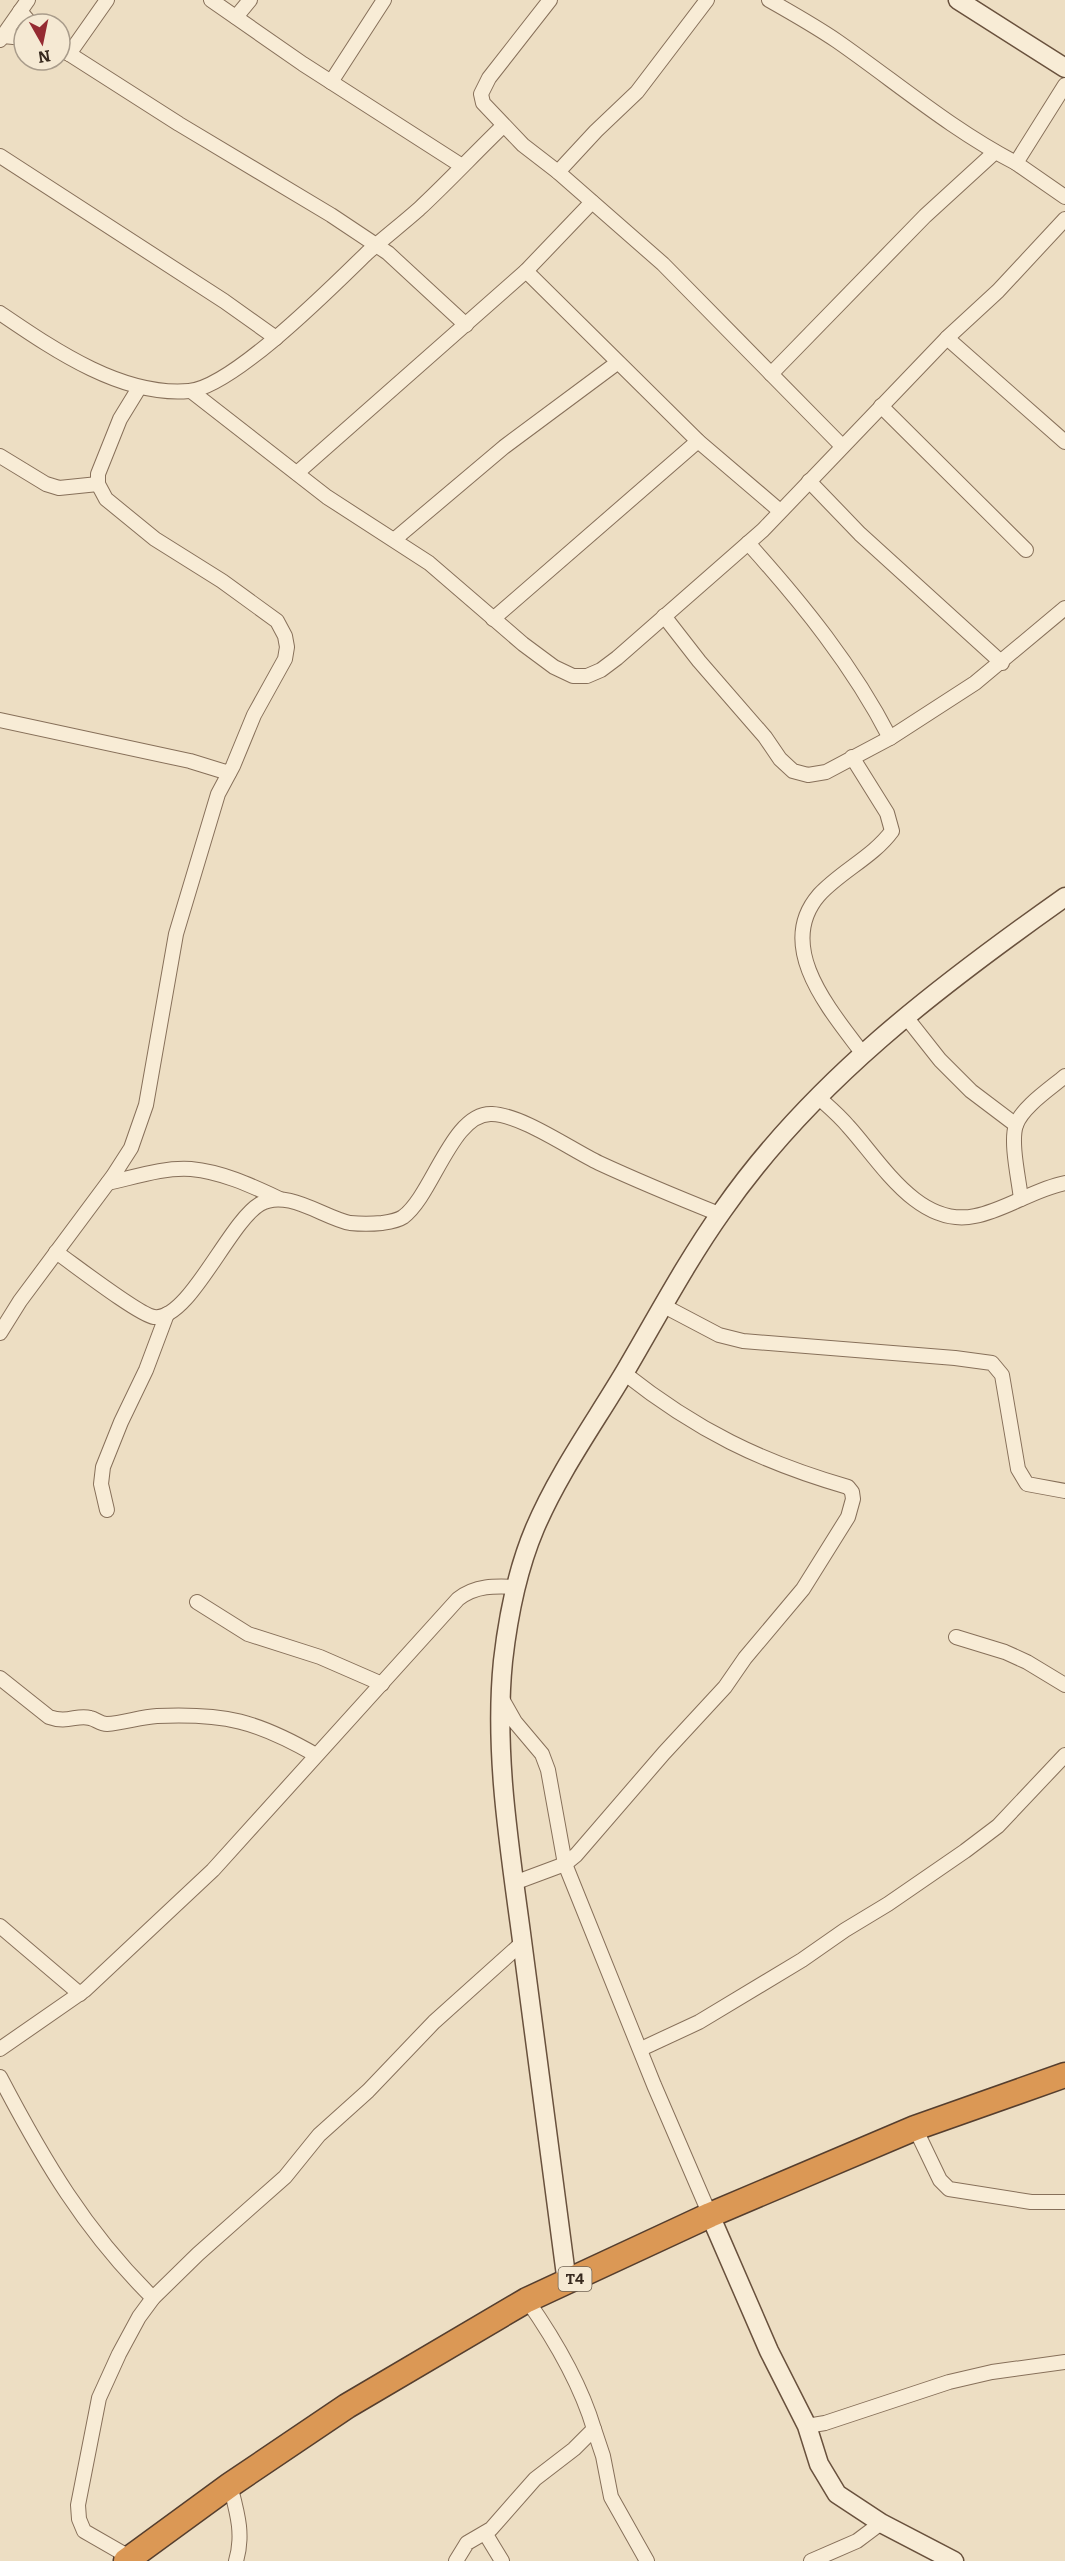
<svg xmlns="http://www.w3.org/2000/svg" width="1065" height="2561" font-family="Bitter,serif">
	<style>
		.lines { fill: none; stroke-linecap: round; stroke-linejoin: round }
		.street-casing { stroke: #87705a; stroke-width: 16 }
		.secondary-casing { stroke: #69513d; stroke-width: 21 }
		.highway-casing { stroke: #553e2e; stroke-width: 27 }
		.street { stroke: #f8ecd6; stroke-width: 14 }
		.secondary { stroke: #f8ecd6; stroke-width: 18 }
		.highway { stroke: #db9855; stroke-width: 24 }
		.labels { text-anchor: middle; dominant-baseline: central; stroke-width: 6; stroke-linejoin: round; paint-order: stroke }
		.shield { fill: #f5e9d3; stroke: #706354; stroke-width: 1.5 }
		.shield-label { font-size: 15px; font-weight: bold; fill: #37291e }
	</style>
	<rect width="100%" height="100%" fill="#eddec3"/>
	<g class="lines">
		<g class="street-casing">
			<g id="street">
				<polyline points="211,0 303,64 462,166"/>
				<polyline points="550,0 489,78 481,94 483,103 523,145 558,172 663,264 842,446"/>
				<path d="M 769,0 C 792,13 815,26 837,41 C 896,82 952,130 1016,163"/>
				<polyline points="20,11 31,24"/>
				<polyline points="236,17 250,0"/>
				<polyline points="3,36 24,38"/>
				<polyline points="0,40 28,0"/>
				<polyline points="60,48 179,124 331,215 388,253 466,325"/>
				<polyline points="69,54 107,0"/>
				<polyline points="331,82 384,0"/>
				<polyline points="1065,85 1016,163 1065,197"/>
				<polyline points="0,156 224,301 276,338"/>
				<polyline points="558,172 596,131 637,92 707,0"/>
				<polyline points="526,271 698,441 780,511"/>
				<path d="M 0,313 C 53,349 122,397 189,391 C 233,387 333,286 367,253 C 384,238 402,224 419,209 C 448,182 475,153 503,126"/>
				<polyline points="947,338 1065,442"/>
				<polyline points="771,374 925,216 995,152"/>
				<polyline points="191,391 327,497 429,563 523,644 554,667 573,676 587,676 601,670 617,658 763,530 947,338 998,291 1065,219"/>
				<polyline points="881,406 1026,550"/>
				<polyline points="0,456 46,484 59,488 98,484"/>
				<polyline points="297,473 526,271 592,202"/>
				<polyline points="809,481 860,534 1002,663"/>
				<polyline points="395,539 504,447 617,363"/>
				<path d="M 748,543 C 802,603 853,666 890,738"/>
				<polyline points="664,616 699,661 765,737 780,759 793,771 808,775 826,772 890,738 975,683 1065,608"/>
				<polyline points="493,619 698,441"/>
				<polyline points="0,720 190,761 229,773"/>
				<path d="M 852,757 L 887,813 L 892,831 C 873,857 841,871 819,895 C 774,947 831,1011 863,1054"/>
				<polyline points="906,1017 940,1060 971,1091 1016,1125"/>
				<path d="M 818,1097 C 828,1106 839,1115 848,1126 C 880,1161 918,1228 975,1216 C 1006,1210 1034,1189 1065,1183"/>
				<path d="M 108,1183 C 135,1177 164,1167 191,1169 C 223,1172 252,1186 280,1199"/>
				<path d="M 1021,1199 C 1019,1180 1010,1142 1016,1125 C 1022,1107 1051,1088 1065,1076"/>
				<path d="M 56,1252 C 72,1263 139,1315 154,1317 C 189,1321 229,1222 260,1204 C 287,1188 324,1218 350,1223 C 360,1224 372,1224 382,1223 C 389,1222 397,1221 403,1217 C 433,1195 452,1112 492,1114 C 522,1115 570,1149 599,1163 C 638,1181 679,1198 719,1214"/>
				<polyline points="662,1305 719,1335 743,1341 955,1358 992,1363 1002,1375 1018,1469 1027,1484 1065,1491"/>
				<polyline points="0,1333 20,1301 113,1176 131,1148 146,1105 176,934 218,794 233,766 254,715 285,659 287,647 285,636 277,621 222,581 155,539 106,499 98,484 98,474 120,419 139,388"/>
				<polyline points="107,1510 101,1484 103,1467 121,1422 146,1370 167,1314"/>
				<polyline points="197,1602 248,1634 320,1657 382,1684"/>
				<polyline points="956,1637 1005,1652 1027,1662 1065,1685"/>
				<path d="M 0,1678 L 49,1717 C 68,1724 77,1714 90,1718 C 96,1719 100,1724 107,1724 C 124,1723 140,1717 157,1716 C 225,1713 257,1721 316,1755"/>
				<polyline points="502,1699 515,1722 542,1754 548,1770 565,1864 654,2085 710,2215"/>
				<path d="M 514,1883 L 565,1864 L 576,1855 L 664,1753 L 725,1687 L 745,1658 L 803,1589 L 848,1517 L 853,1499 L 852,1492 L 848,1487 C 761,1462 696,1430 624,1373"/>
				<polyline points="0,1926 80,1994"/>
				<path d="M 0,2049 L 85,1990 L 213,1870 L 458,1599 C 476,1585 495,1586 517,1587"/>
				<polyline points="641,2049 699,2022 802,1960 845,1930 888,1904 965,1851 998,1826 1065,1755"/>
				<path d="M 0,2077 C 44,2161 85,2231 153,2298"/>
				<polyline points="915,2128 940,2180 949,2189 1031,2202 1065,2202"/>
				<polyline points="807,2426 825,2423 949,2382 992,2372 1065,2362"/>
				<polyline points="594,2429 603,2456 611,2497 647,2561"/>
				<path d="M 230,2485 C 237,2512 244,2534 236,2561"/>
				<polyline points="485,2533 502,2561"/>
				<polyline points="131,2558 84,2531 79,2519 78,2505 99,2398 119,2354 139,2317 153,2298 198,2254 285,2177 319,2135 368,2091 434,2022 522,1943"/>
				<path d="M 456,2561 L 467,2543 L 491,2529 L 535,2479 L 574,2449 L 594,2429 C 580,2382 555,2340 527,2300"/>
				<polyline points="811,2561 857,2541 881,2523"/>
			</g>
		</g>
		<g class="secondary-casing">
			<g id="secondary">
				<polyline points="958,0 1065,68"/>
				<polyline points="710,2215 769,2351 807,2426 819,2464 837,2494 881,2523 954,2561"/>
				<path d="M 567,2283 C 551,2167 536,2050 521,1933 C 509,1844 494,1751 503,1661 C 508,1617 518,1568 535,1528 C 558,1474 593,1425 623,1375 C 656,1319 686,1262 723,1210 C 812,1082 939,986 1065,897"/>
			</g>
		</g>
		<g class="highway-casing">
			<polyline id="highway" points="126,2561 230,2485 347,2406 527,2300 710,2215 915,2128 1065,2075"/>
		</g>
		<use href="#street" class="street"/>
		<use href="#secondary" class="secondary"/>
		<use href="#highway" class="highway"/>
	</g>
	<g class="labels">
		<rect class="shield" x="558.5" y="2267" width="33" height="24" rx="4.5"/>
		<g class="shield-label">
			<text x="575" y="2279">T4</text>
		</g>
	</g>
	<g transform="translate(42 42) rotate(171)"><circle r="28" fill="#f5e9d3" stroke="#a99c8b" stroke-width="1.5"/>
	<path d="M0-4.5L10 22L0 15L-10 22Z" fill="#952b32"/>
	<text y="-9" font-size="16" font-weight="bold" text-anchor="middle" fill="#37291e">N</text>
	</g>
</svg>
